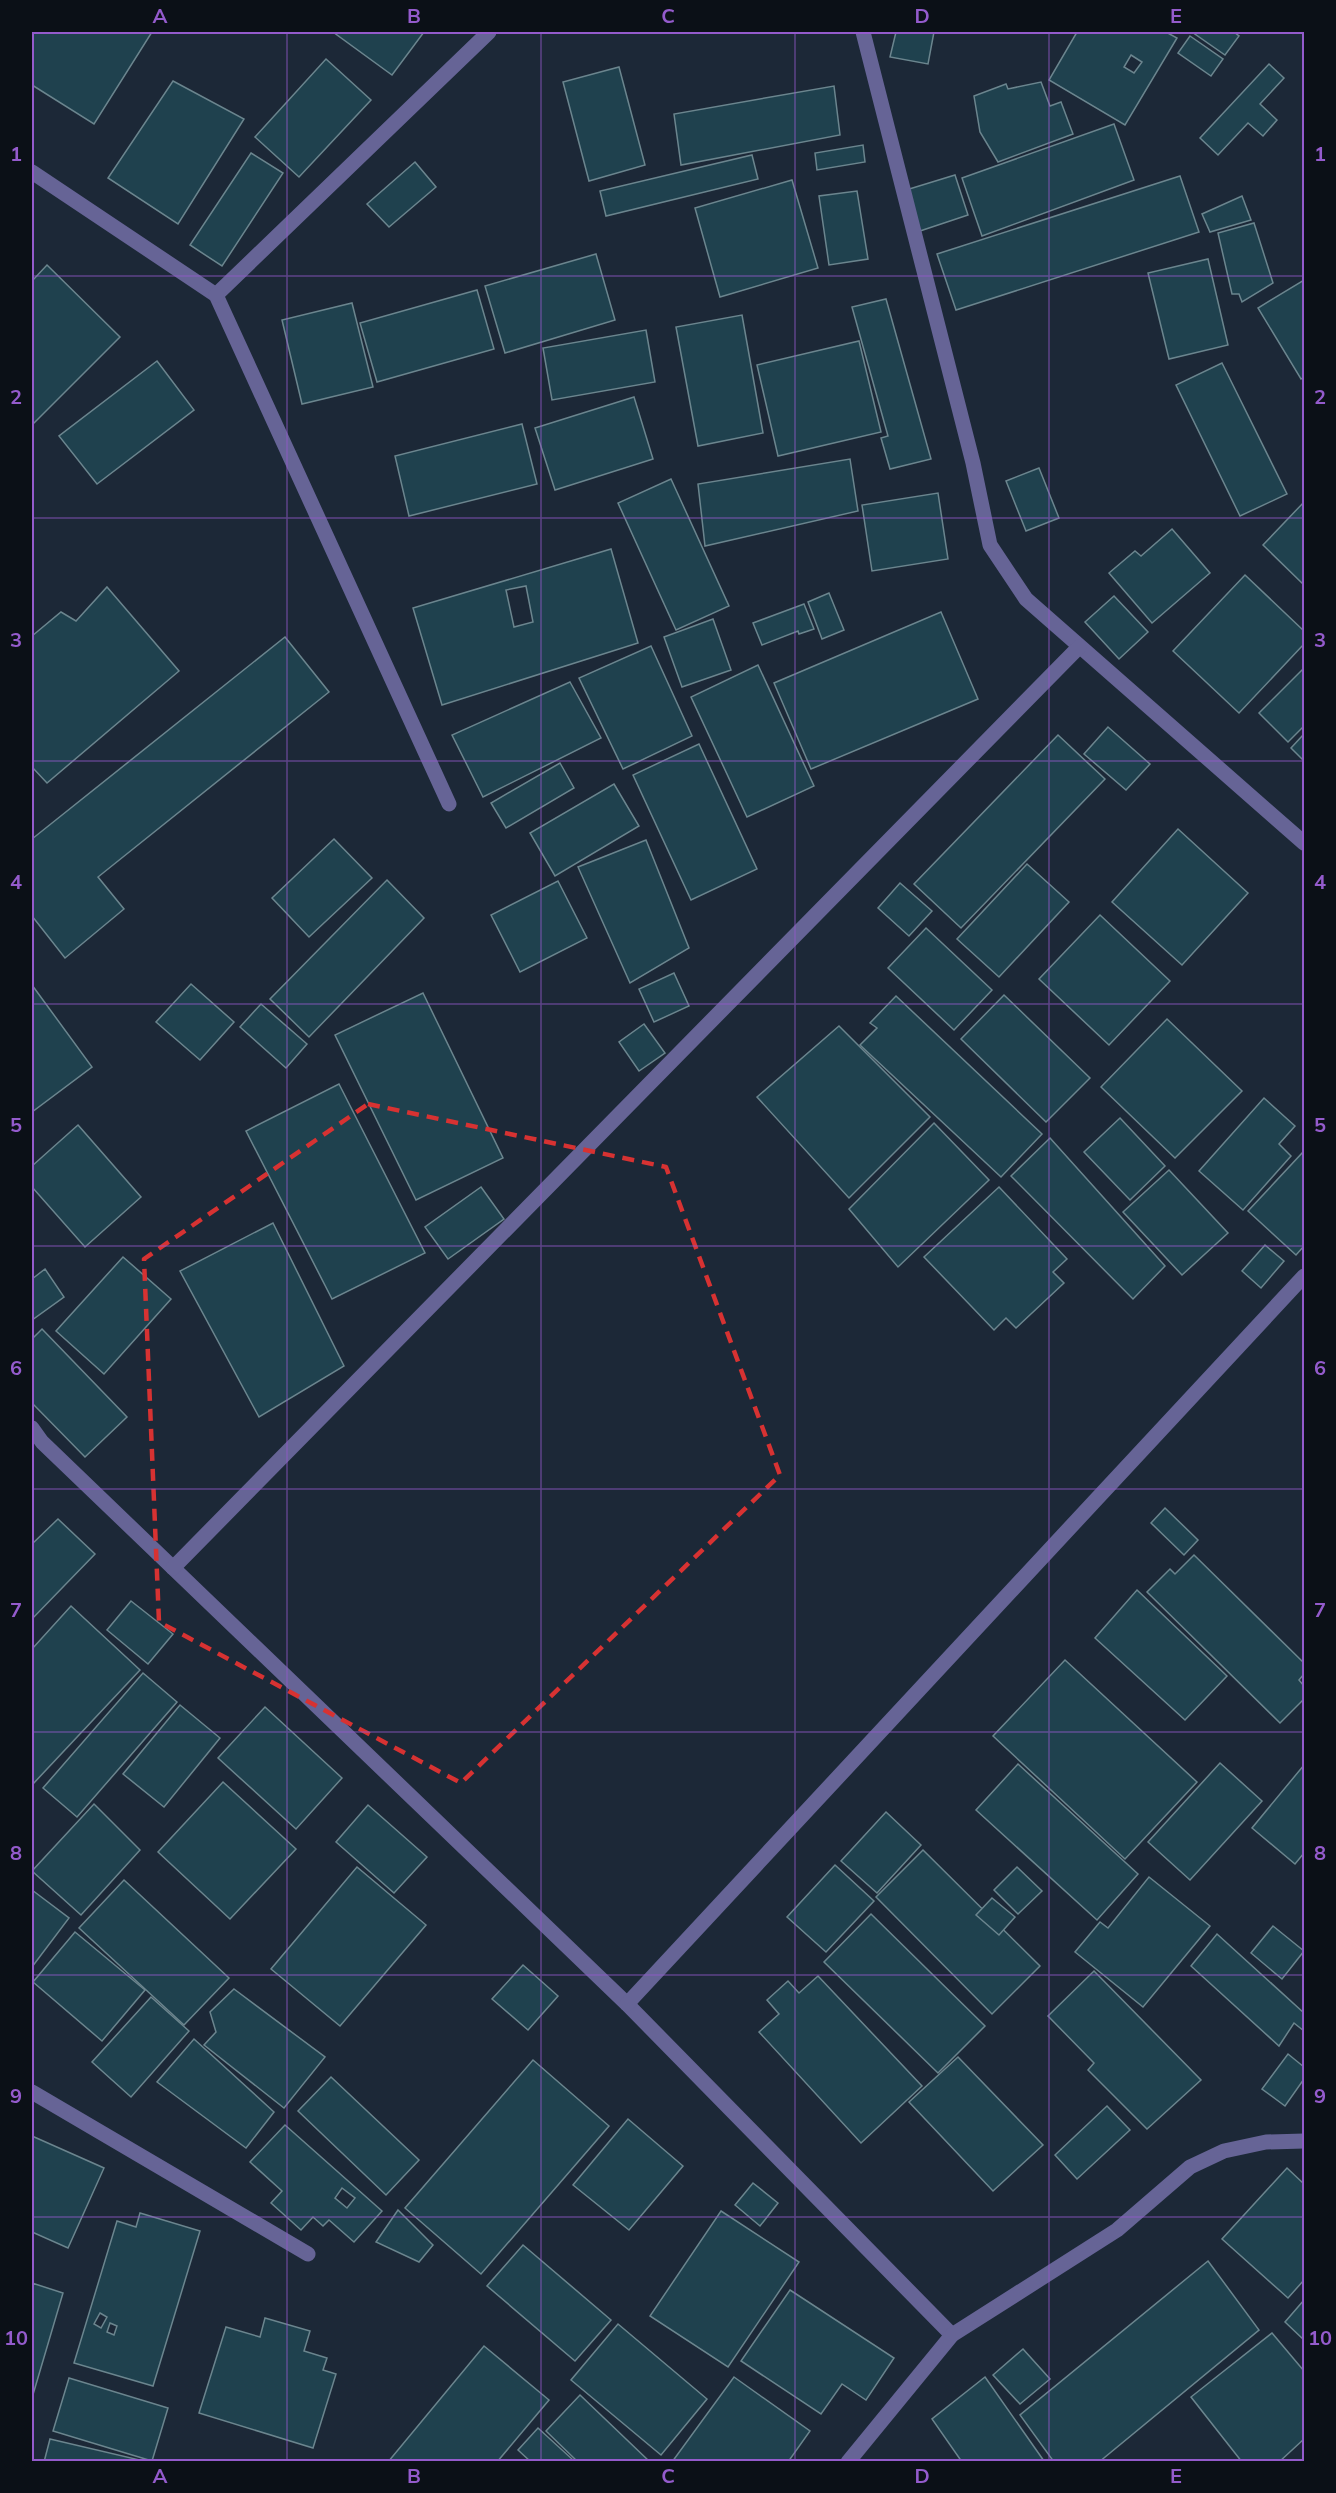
<svg xmlns="http://www.w3.org/2000/svg" width="1336" height="2493" font-family="Mulish,sans-serif">
	<style>
		.building { fill: #1f414e; stroke: #6b858e; stroke-width: 1.5; fill-rule: evenodd }
		.lines { fill: none; stroke-linecap: round; stroke-linejoin: round }
		.minor { stroke: #666496; stroke-width: 15 }
		.marked { fill: none; stroke: #d73232; stroke-width: 4.5; stroke-dasharray: 12 8; stroke-linejoin: round }
		.grid { fill: none; stroke: #945bcc; stroke-width: 1.5; stroke-opacity: 0.55 }
		.neatline { fill: none; stroke: #945bcc; stroke-width: 2 }
		.grid-label { font-size: 20px; text-anchor: middle; font-weight: bold; fill: #945bcc }
	</style>
	<rect width="100%" height="100%" fill="#1c2837"/>
	<g class="building">
		<polygon points="32,32 152,32 94,124 32,85"/>
		<polygon points="333,32 424,32 392,75"/>
		<polygon points="896,32 934,32 928,64 890,57"/>
		<path d="M 1077,32 L 1166,32 L 1177,38 L 1125,125 L 1049,80 ZM 1131,55 L 1142,62 L 1134,73 L 1124,67 Z"/>
		<polygon points="1192,32 1234,32 1239,36 1225,55"/>
		<polygon points="1190,36 1223,59 1211,76 1178,53"/>
		<polygon points="326,59 371,100 299,177 255,137"/>
		<polygon points="1269,64 1284,78 1260,104 1277,120 1263,136 1248,123 1218,155 1200,138"/>
		<polygon points="619,67 645,165 589,181 563,82"/>
		<polygon points="173,81 244,119 178,224 108,178"/>
		<polygon points="1041,82 1050,106 1061,102 1073,134 998,162 980,132 974,96 1006,84 1008,89"/>
		<polygon points="834,86 840,135 681,165 674,114"/>
		<polygon points="1114,124 1134,180 982,236 962,178"/>
		<polygon points="863,145 865,162 817,170 815,153"/>
		<polygon points="251,153 283,173 222,266 190,245"/>
		<polygon points="752,155 758,179 606,216 600,191"/>
		<polygon points="415,162 436,187 389,227 367,204"/>
		<polygon points="955,175 968,215 920,231 906,190"/>
		<polygon points="1180,176 1199,232 956,310 937,254"/>
		<polygon points="792,180 818,268 720,297 695,208"/>
		<polygon points="857,191 868,259 829,265 819,196"/>
		<polygon points="1242,196 1251,220 1210,232 1202,214"/>
		<polygon points="1254,223 1273,283 1242,302 1239,294 1232,294 1218,233"/>
		<polygon points="596,254 615,320 505,353 485,286"/>
		<polygon points="1208,259 1228,345 1169,359 1148,273"/>
		<polygon points="47,265 120,337 32,425 32,281"/>
		<polygon points="1304,280 1304,377 1301,379 1258,308"/>
		<polygon points="477,290 494,349 377,382 360,323"/>
		<polygon points="886,299 931,459 890,469 881,438 888,436 852,307"/>
		<polygon points="352,303 373,387 302,404 282,320"/>
		<polygon points="742,315 763,433 698,446 676,327"/>
		<polygon points="646,330 655,382 552,400 543,348"/>
		<polygon points="859,341 881,432 778,456 757,365"/>
		<polygon points="157,361 194,410 97,484 59,436"/>
		<polygon points="1222,363 1287,494 1240,516 1176,385"/>
		<polygon points="634,397 653,459 555,490 535,428"/>
		<polygon points="522,424 537,484 409,516 395,456"/>
		<polygon points="850,459 858,511 705,546 698,484"/>
		<polygon points="1039,468 1059,518 1026,531 1006,481"/>
		<polygon points="671,479 729,606 676,630 618,503"/>
		<polygon points="938,493 948,559 872,571 862,505"/>
		<polygon points="1304,502 1304,585 1263,545"/>
		<polygon points="1172,529 1210,573 1152,623 1109,573 1135,551 1141,556"/>
		<path d="M 611,549 L 638,643 L 442,705 L 413,608 ZM 526,586 L 533,622 L 514,627 L 506,590 Z"/>
		<polygon points="1245,575 1304,631 1304,644 1239,713 1173,651"/>
		<polygon points="107,587 179,671 47,783 32,767 32,636 61,612 76,621"/>
		<polygon points="829,593 844,630 822,639 808,602"/>
		<polygon points="1114,596 1148,632 1119,659 1085,622"/>
		<polygon points="804,604 814,629 799,634 798,631 762,645 753,623"/>
		<polygon points="941,612 978,699 811,769 774,683"/>
		<polygon points="713,619 731,670 682,687 664,637"/>
		<polygon points="285,637 329,692 98,877 124,909 65,958 32,916 32,839"/>
		<polygon points="651,646 692,736 623,769 579,678"/>
		<polygon points="758,665 814,786 747,817 691,697"/>
		<polygon points="1304,668 1304,726 1288,742 1259,713"/>
		<polygon points="570,682 601,738 483,797 452,735"/>
		<polygon points="1108,727 1150,764 1126,790 1084,754"/>
		<polygon points="1304,734 1304,761 1291,748"/>
		<polygon points="1058,735 1105,779 961,928 914,884"/>
		<polygon points="699,744 757,869 691,900 633,775"/>
		<polygon points="560,763 574,788 506,828 491,803"/>
		<polygon points="614,784 639,826 555,876 530,833"/>
		<polygon points="1178,829 1248,893 1182,965 1112,902"/>
		<polygon points="334,839 372,878 309,937 272,898"/>
		<polygon points="646,840 689,948 630,983 578,867"/>
		<polygon points="1027,864 1069,902 999,977 957,939"/>
		<polygon points="387,880 424,918 309,1037 270,999"/>
		<polygon points="558,881 587,938 520,972 491,915"/>
		<polygon points="900,883 932,911 909,936 878,908"/>
		<polygon points="1100,915 1170,981 1109,1045 1039,979"/>
		<polygon points="926,928 992,990 954,1030 888,968"/>
		<polygon points="674,973 689,1006 654,1022 639,989"/>
		<polygon points="191,984 234,1022 200,1060 156,1022"/>
		<polygon points="32,985 92,1067 32,1112"/>
		<polygon points="423,993 503,1158 416,1200 335,1035"/>
		<polygon points="1004,995 1090,1078 1046,1122 961,1039"/>
		<polygon points="896,996 1042,1134 1001,1177 860,1045 877,1028 870,1023"/>
		<polygon points="261,1004 307,1044 286,1068 240,1027"/>
		<polygon points="1167,1019 1242,1091 1175,1158 1101,1087"/>
		<polygon points="644,1024 665,1053 639,1071 619,1042"/>
		<polygon points="839,1026 930,1117 849,1198 757,1097"/>
		<polygon points="339,1084 425,1253 332,1299 246,1131"/>
		<polygon points="1264,1098 1295,1126 1279,1144 1291,1156 1243,1210 1199,1171"/>
		<polygon points="1120,1118 1165,1166 1130,1200 1084,1152"/>
		<polygon points="934,1123 989,1180 898,1267 849,1209"/>
		<polygon points="78,1125 141,1197 85,1247 32,1187 32,1166"/>
		<polygon points="1050,1138 1165,1266 1133,1299 1011,1176"/>
		<polygon points="1304,1151 1304,1246 1296,1255 1248,1211"/>
		<polygon points="1169,1170 1228,1233 1182,1275 1123,1212"/>
		<polygon points="481,1187 504,1219 448,1259 425,1227"/>
		<polygon points="999,1187 1067,1259 1053,1272 1064,1283 1016,1328 1006,1318 994,1330 924,1257"/>
		<polygon points="273,1223 344,1366 259,1417 180,1271"/>
		<polygon points="1265,1245 1284,1261 1261,1288 1242,1271"/>
		<polygon points="123,1257 171,1299 104,1374 56,1331"/>
		<polygon points="45,1269 64,1297 32,1320 32,1279"/>
		<polygon points="42,1329 127,1417 85,1457 32,1403 32,1339"/>
		<polygon points="1165,1508 1198,1540 1184,1555 1151,1523"/>
		<polygon points="58,1519 95,1554 32,1619 32,1544"/>
		<polygon points="1194,1555 1304,1663 1304,1674 1299,1680 1304,1686 1304,1699 1280,1723 1147,1592 1170,1569 1175,1574"/>
		<polygon points="1137,1590 1227,1676 1185,1720 1095,1638"/>
		<polygon points="131,1601 173,1634 148,1664 107,1630"/>
		<polygon points="71,1606 140,1670 32,1785 32,1649"/>
		<polygon points="1065,1660 1197,1782 1125,1859 993,1736"/>
		<polygon points="143,1673 177,1702 77,1817 43,1788"/>
		<polygon points="180,1705 220,1738 164,1807 123,1774"/>
		<polygon points="265,1707 342,1778 296,1829 218,1758"/>
		<polygon points="1220,1763 1262,1801 1190,1880 1148,1842"/>
		<polygon points="1018,1764 1138,1874 1097,1920 976,1810"/>
		<polygon points="1304,1765 1304,1853 1295,1864 1252,1828"/>
		<polygon points="223,1782 296,1849 230,1919 158,1852"/>
		<polygon points="94,1804 140,1850 81,1915 32,1871"/>
		<polygon points="368,1805 427,1857 394,1893 336,1842"/>
		<polygon points="886,1812 921,1845 877,1893 841,1861"/>
		<polygon points="923,1850 1040,1966 992,2014 876,1897"/>
		<polygon points="835,1865 874,1901 826,1952 787,1917"/>
		<polygon points="357,1867 426,1925 340,2026 271,1969"/>
		<polygon points="1017,1867 1042,1891 1018,1914 994,1890"/>
		<polygon points="1149,1877 1210,1926 1143,2007 1075,1952 1100,1922 1108,1928"/>
		<polygon points="124,1880 229,1978 184,2025 79,1928"/>
		<polygon points="32,1890 69,1918 32,1967"/>
		<polygon points="992,1898 1015,1917 999,1935 976,1915"/>
		<polygon points="871,1914 985,2026 938,2073 824,1962"/>
		<polygon points="1273,1926 1304,1951 1282,1979 1251,1953"/>
		<polygon points="75,1932 145,1990 102,2041 33,1982"/>
		<polygon points="1217,1934 1304,2013 1304,2031 1294,2023 1279,2046 1191,1966"/>
		<polygon points="523,1965 558,1996 528,2030 492,1999"/>
		<polygon points="1094,1971 1201,2080 1147,2129 1088,2070 1094,2063 1048,2016"/>
		<polygon points="818,1976 922,2086 861,2143 759,2032 779,2014 767,2000 788,1981 799,1993"/>
		<polygon points="234,1989 325,2057 284,2108 204,2045 216,2032 210,2012"/>
		<polygon points="151,1997 189,2031 131,2097 92,2062"/>
		<polygon points="194,2039 274,2112 246,2148 157,2082"/>
		<polygon points="1288,2054 1304,2067 1304,2079 1285,2106 1262,2089"/>
		<polygon points="958,2057 1043,2145 993,2191 909,2102"/>
		<polygon points="533,2060 609,2126 481,2274 405,2208"/>
		<polygon points="331,2077 419,2160 386,2195 298,2111"/>
		<polygon points="1107,2106 1130,2130 1077,2179 1055,2155"/>
		<polygon points="628,2119 683,2166 629,2230 573,2185"/>
		<path d="M 285,2125 L 382,2211 L 354,2242 L 329,2220 L 323,2226 L 313,2217 L 301,2230 L 271,2203 L 282,2191 L 250,2162 ZM 342,2188 L 355,2198 L 347,2208 L 335,2198 Z"/>
		<polygon points="32,2136 104,2168 68,2248 32,2232"/>
		<polygon points="1287,2168 1304,2184 1304,2280 1288,2298 1222,2239"/>
		<polygon points="753,2183 778,2203 760,2226 735,2205"/>
		<polygon points="398,2210 433,2245 419,2262 376,2242"/>
		<polygon points="721,2211 799,2262 728,2367 650,2316"/>
		<path d="M 140,2213 L 200,2231 L 153,2386 L 74,2363 L 117,2221 L 136,2227 ZM 100,2313 L 107,2317 L 101,2328 L 94,2324 ZM 110,2323 L 117,2326 L 114,2335 L 107,2332 Z"/>
		<polygon points="523,2245 611,2320 575,2361 487,2286"/>
		<polygon points="1208,2261 1259,2330 1099,2462 1054,2462 1020,2415"/>
		<polygon points="32,2283 63,2293 32,2398"/>
		<polygon points="790,2290 894,2358 866,2400 842,2384 821,2414 741,2361"/>
		<polygon points="1304,2300 1304,2340 1285,2322"/>
		<polygon points="265,2318 310,2331 304,2351 327,2358 323,2370 336,2374 313,2448 199,2413 226,2327 260,2337"/>
		<polygon points="618,2324 707,2399 661,2455 571,2380"/>
		<polygon points="1272,2333 1304,2371 1304,2439 1279,2462 1242,2462 1191,2397"/>
		<polygon points="484,2346 549,2400 497,2462 388,2462"/>
		<polygon points="1023,2349 1050,2379 1020,2404 993,2375"/>
		<polygon points="734,2377 810,2431 788,2462 672,2462"/>
		<polygon points="985,2377 1044,2461 1043,2462 962,2462 932,2419"/>
		<polygon points="69,2378 168,2408 152,2461 53,2431"/>
		<polygon points="580,2395 650,2462 578,2462 546,2431"/>
		<polygon points="538,2428 572,2459 570,2462 531,2462 518,2450"/>
		<polygon points="50,2439 144,2461 144,2462 44,2462"/>
	</g>
	<g class="lines">
		<g class="minor">
			<polyline points="863,32 973,463 990,545 1026,599 1304,843"/>
			<polyline points="32,172 216,295 449,804"/>
			<polyline points="216,295 489,32"/>
			<polyline points="32,1428 42,1442 627,2004 952,2335"/>
			<polyline points="173,1568 1079,647"/>
			<polyline points="627,2004 1304,1276"/>
			<polyline points="32,2092 308,2254"/>
			<polyline points="848,2462 952,2335 1117,2230 1190,2167 1224,2151 1266,2142 1304,2141"/>
		</g>
	</g>
	<path class="marked" d="M 368,1104 L 666,1167 L 780,1475 L 461,1783 L 159,1622 L 144,1259 Z"/>
	<path class="grid" d="M 287,32 L 287,2462M 541,32 L 541,2462M 795,32 L 795,2462M 1049,32 L 1049,2462M 32,276 L 1304,276M 32,518 L 1304,518M 32,761 L 1304,761M 32,1004 L 1304,1004M 32,1246 L 1304,1246M 32,1489 L 1304,1489M 32,1732 L 1304,1732M 32,1975 L 1304,1975M 32,2217 L 1304,2217"/>
	<rect width="1336" height="2493" fill="none" stroke="#0b1017" stroke-width="66"/>
	<rect x="33" y="33" width="1270" height="2427" class="neatline"/>
	<g class="grid-label">
		<text x="160" y="23">A</text>
		<text x="414" y="23">B</text>
		<text x="668" y="23">C</text>
		<text x="922" y="23">D</text>
		<text x="1176" y="23">E</text>
		<text x="16" y="161">1</text>
		<text x="1320" y="161">1</text>
		<text x="16" y="404">2</text>
		<text x="1320" y="404">2</text>
		<text x="16" y="647">3</text>
		<text x="1320" y="647">3</text>
		<text x="16" y="889">4</text>
		<text x="1320" y="889">4</text>
		<text x="16" y="1132">5</text>
		<text x="1320" y="1132">5</text>
		<text x="16" y="1375">6</text>
		<text x="1320" y="1375">6</text>
		<text x="16" y="1617">7</text>
		<text x="1320" y="1617">7</text>
		<text x="16" y="1860">8</text>
		<text x="1320" y="1860">8</text>
		<text x="16" y="2103">9</text>
		<text x="1320" y="2103">9</text>
		<text x="16" y="2345">10</text>
		<text x="1320" y="2345">10</text>
		<text x="160" y="2483">A</text>
		<text x="414" y="2483">B</text>
		<text x="668" y="2483">C</text>
		<text x="922" y="2483">D</text>
		<text x="1176" y="2483">E</text>
	</g>
</svg>
